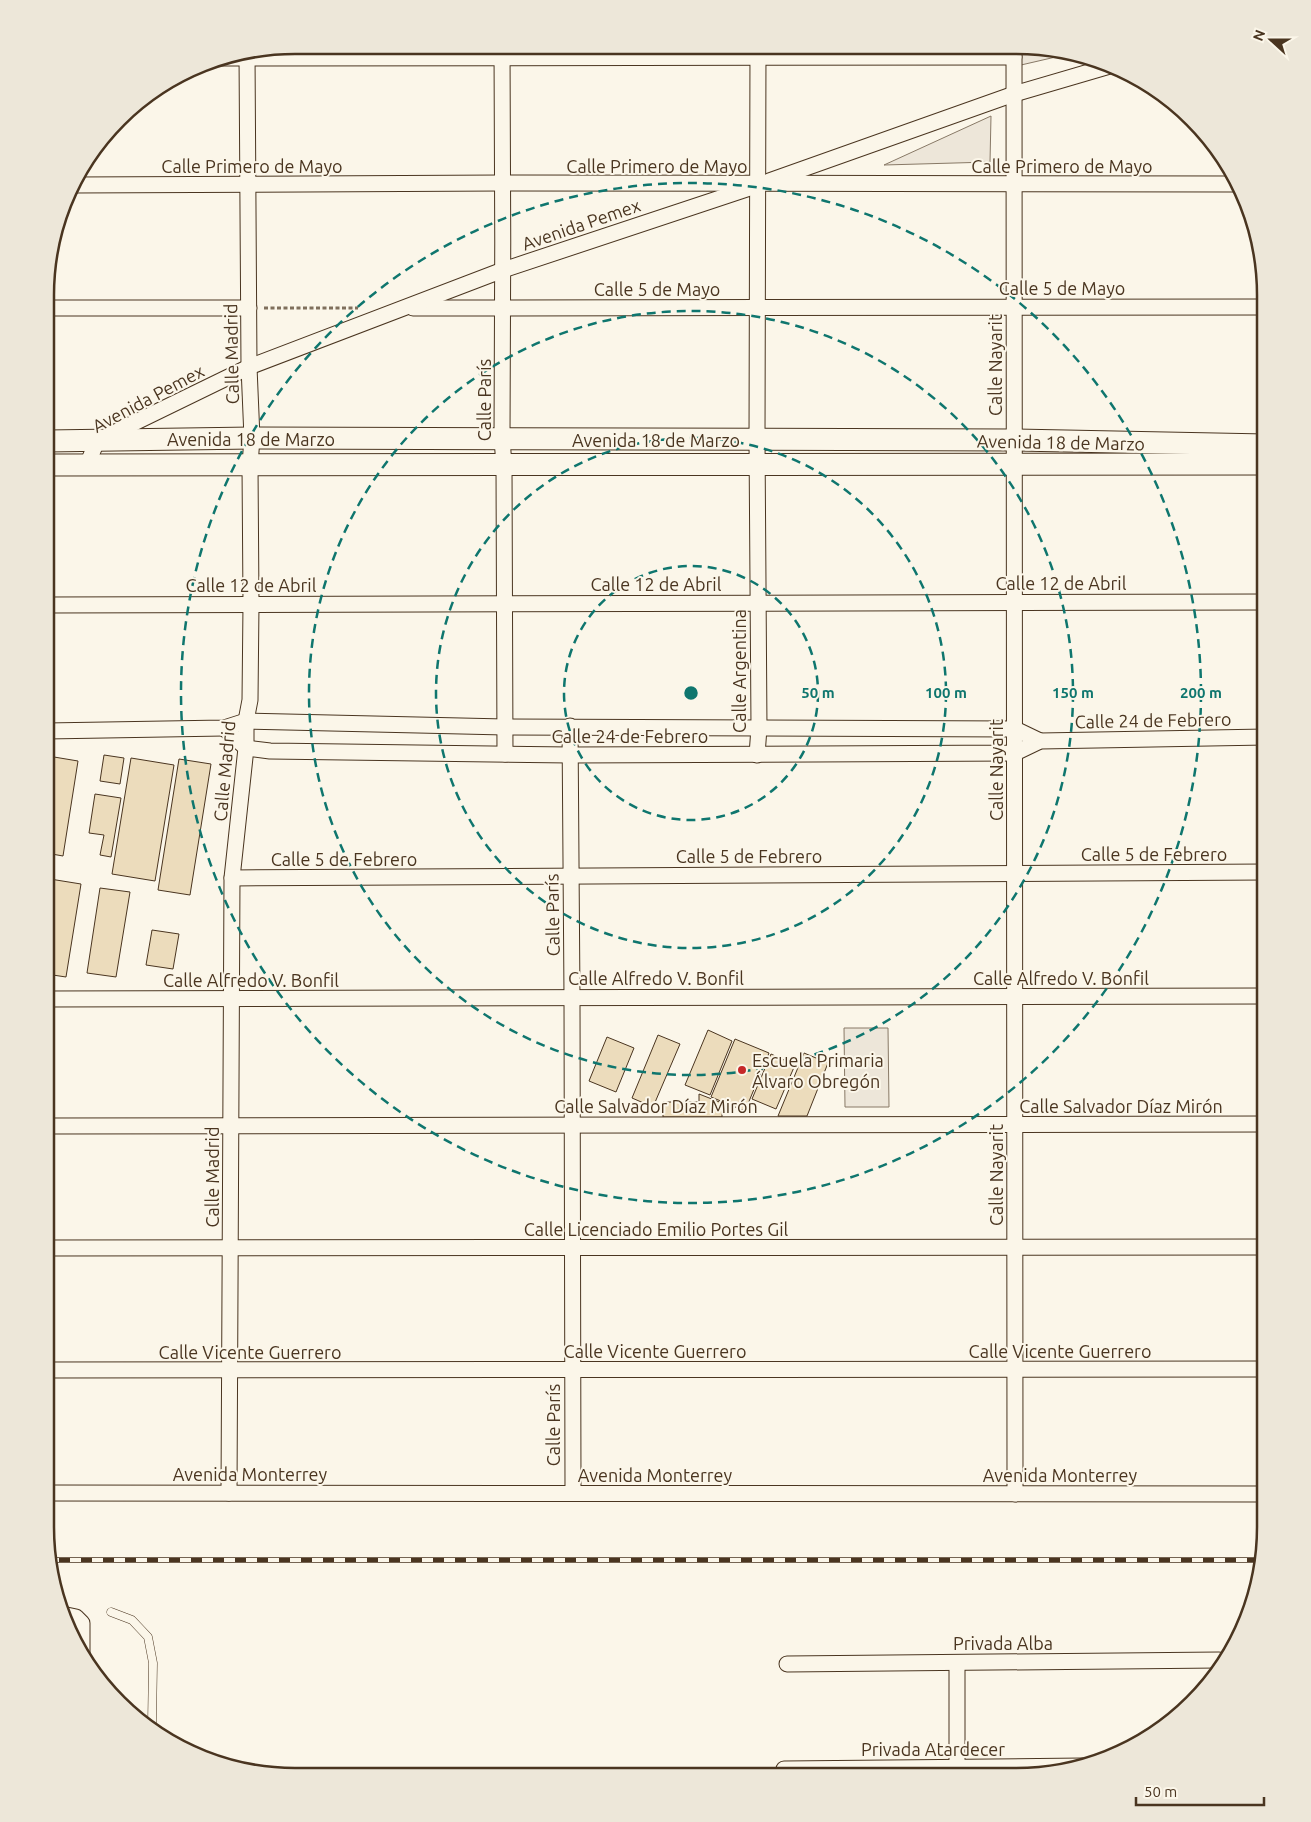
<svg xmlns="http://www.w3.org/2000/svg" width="1311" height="1822" font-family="Ubuntu,sans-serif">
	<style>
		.green { fill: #ede6d9; stroke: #887966 }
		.building { fill: #ecdcbc; stroke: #4a3520 }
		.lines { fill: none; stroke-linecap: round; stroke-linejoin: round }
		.lane-casing { stroke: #4a3520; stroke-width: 9 }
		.street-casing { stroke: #4a3520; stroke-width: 17 }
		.secondary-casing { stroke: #4a3520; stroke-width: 23 }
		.path { stroke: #7f6f5c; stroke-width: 3; stroke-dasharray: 4 2.5; stroke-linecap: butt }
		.lane { stroke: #fbf6e9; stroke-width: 8 }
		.street { stroke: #fbf6e9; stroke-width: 15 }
		.secondary { stroke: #fbf6e9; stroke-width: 21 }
		.rail-casing { stroke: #4a3520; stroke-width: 5.5 }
		.rail { stroke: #fbf6e9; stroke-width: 4; stroke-dasharray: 11; stroke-linecap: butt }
		.ring { fill: none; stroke: #0f766e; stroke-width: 2.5; stroke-dasharray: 9 6 }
		.poi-dot { fill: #c62828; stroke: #fbf6e9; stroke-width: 2 }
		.labels { text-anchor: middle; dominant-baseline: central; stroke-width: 4; stroke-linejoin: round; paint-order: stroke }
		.street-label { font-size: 18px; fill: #4a3520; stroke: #fbf6e9 }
		.poi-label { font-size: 18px; fill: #4a3520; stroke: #fbf6e9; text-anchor: start }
		.rim { fill: none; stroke: #4a3520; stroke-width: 2.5 }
		.centre { fill: #0f766e; stroke: #fbf6e9; stroke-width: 2.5 }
		.ring-label { font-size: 15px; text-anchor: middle; font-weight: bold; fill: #0f766e; stroke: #fbf6e9; stroke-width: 4; stroke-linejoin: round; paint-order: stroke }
	</style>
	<rect width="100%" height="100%" fill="#fbf6e9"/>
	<g class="green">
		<polygon points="1020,47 1049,47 1073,53 1021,65"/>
		<polygon points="991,116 990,162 884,165"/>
		<polygon points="844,1028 888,1028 889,1107 845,1107"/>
	</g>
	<g class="building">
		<polygon points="104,755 124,758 120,784 100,781"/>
		<polygon points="48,756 78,761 63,856 46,853 46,768"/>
		<polygon points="131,758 174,765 155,881 112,874"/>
		<polygon points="179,759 211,764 190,895 158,890"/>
		<polygon points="95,794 121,798 111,857 100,855 104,835 89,833"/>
		<polygon points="50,879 81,884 66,977 46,974 46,902"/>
		<polygon points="100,888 130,892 116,977 87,973"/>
		<polygon points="152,930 179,934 173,969 146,965"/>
		<polygon points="708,1030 732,1041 710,1095 685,1085"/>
		<polygon points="658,1035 680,1044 653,1107 632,1098"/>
		<polygon points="607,1037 634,1048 616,1092 589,1081"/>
		<polygon points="735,1039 769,1053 745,1111 711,1097"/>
		<polygon points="804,1053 828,1063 807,1116 778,1116"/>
		<polygon points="771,1054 795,1065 776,1109 752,1099"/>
		<polygon points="699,1094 722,1103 722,1117 663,1117 663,1102 699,1102"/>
	</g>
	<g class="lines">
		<g class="lane-casing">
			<polyline id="lane" points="111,1612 132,1620 148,1637 153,1663 152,1723 150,1730"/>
		</g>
		<g class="street-casing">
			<g id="street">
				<path d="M 502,46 C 503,177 503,308 502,439 L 504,465 L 505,754"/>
				<polyline points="1014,47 1015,1494"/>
				<polyline points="216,58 1014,57"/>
				<polyline points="769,181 1014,94 1113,65"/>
				<polyline points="73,185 502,183 1240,184"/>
				<polyline points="47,308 249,308"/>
				<polyline points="413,308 1266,307"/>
				<polyline points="87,465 97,441 249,367 503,270 747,189"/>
				<polyline points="47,605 1266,602"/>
				<polyline points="570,726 572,997 573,1493"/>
				<polyline points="224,728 246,748 270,751 570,755 1015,753 1040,741 1266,737"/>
				<polyline points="46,731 224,728 246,721 505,727 1015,729 1040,741"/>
				<polyline points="757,755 759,728 757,440 758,46"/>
				<polyline points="232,878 1266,872"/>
				<polyline points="46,999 1266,996"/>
				<polyline points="46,1126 1266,1124"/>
				<polyline points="45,1248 1266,1247"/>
				<polyline points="45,1370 1266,1369"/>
				<polyline points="45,1493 1265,1494"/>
				<polyline points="229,1493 232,878 246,748 246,721 250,700 251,604 250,465 252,438 249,367 247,53"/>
				<polyline points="62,1614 76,1617 82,1623 82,1654"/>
				<polyline points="957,1663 957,1776"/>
				<polyline points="787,1664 1219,1660"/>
				<polyline points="784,1769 1083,1766"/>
			</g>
		</g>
		<g class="secondary-casing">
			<g id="secondary">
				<polyline points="47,441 252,438 1014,440 1266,445"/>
				<polyline points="47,465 1266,464"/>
			</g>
		</g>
		<polyline class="path" points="264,308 358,308"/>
		<use href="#lane" class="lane"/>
		<use href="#street" class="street"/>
		<use href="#secondary" class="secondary"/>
		<g class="rail-casing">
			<polyline id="rail" points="48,1560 1262,1560"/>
		</g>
		<use href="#rail" class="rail"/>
	</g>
	<g class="ring">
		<circle cx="691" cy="693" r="127"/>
		<circle cx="691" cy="693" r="255"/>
		<circle cx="691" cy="693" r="382"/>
		<circle cx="691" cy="693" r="510"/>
	</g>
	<circle class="poi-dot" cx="742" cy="1070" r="5"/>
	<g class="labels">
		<g class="street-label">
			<text x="252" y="166">Calle Primero de Mayo</text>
			<text x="657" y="166">Calle Primero de Mayo</text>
			<text x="1062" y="166">Calle Primero de Mayo</text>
			<text transform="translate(581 224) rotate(-19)">Avenida Pemex</text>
			<text x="1062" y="288">Calle 5 de Mayo</text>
			<text x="657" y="289">Calle 5 de Mayo</text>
			<text transform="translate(231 354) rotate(-91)">Calle Madrid</text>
			<text transform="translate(995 365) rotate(-90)">Calle Nayarit</text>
			<text transform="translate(148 398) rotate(-28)">Avenida Pemex</text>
			<text transform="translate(484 400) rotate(-90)">Calle París</text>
			<text x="251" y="439">Avenida 18 de Marzo</text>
			<text x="656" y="440">Avenida 18 de Marzo</text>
			<text transform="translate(1061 442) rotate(1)">Avenida 18 de Marzo</text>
			<text x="1061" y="583">Calle 12 de Abril</text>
			<text x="656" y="584">Calle 12 de Abril</text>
			<text x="251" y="585">Calle 12 de Abril</text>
			<text transform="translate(739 671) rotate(-90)">Calle Argentina</text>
			<text transform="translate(1153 720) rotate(-1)">Calle 24 de Febrero</text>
			<text x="630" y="736">Calle 24 de Febrero</text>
			<text transform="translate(996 770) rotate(-90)">Calle Nayarit</text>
			<text transform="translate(224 771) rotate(-85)">Calle Madrid</text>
			<text x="1154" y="854">Calle 5 de Febrero</text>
			<text x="749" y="856">Calle 5 de Febrero</text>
			<text x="344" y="859">Calle 5 de Febrero</text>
			<text transform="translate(552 915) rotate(-91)">Calle París</text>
			<text x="656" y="978">Calle Alfredo V. Bonfil</text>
			<text x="1061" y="978">Calle Alfredo V. Bonfil</text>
			<text x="251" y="980">Calle Alfredo V. Bonfil</text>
			<text x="656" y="1106">Calle Salvador Díaz Mirón</text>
			<text x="1121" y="1106">Calle Salvador Díaz Mirón</text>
			<text transform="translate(996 1175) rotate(-90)">Calle Nayarit</text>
			<text transform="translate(212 1177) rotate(-90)">Calle Madrid</text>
			<text x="656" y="1229">Calle Licenciado Emilio Portes Gil</text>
			<text x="655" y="1351">Calle Vicente Guerrero</text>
			<text x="1060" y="1351">Calle Vicente Guerrero</text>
			<text x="250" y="1352">Calle Vicente Guerrero</text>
			<text transform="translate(553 1425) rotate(-90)">Calle París</text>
			<text x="250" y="1474">Avenida Monterrey</text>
			<text x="655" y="1475">Avenida Monterrey</text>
			<text x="1060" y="1475">Avenida Monterrey</text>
			<text x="1003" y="1643">Privada Alba</text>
			<text x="933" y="1749">Privada Atardecer</text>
		</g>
		<g class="poi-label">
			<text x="752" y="1060">Escuela Primaria<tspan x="752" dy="21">Álvaro Obregón</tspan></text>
		</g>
	</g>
	<path d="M0 0H1311V1822H0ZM295 54H1016A241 241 0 0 1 1257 295V1527A241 241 0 0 1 1016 1768H295A241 241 0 0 1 54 1527V295A241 241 0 0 1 295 54Z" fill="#ede7d9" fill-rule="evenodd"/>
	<path class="rim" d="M295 54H1016A241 241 0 0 1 1257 295V1527A241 241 0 0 1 1016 1768H295A241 241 0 0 1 54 1527V295A241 241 0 0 1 295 54Z"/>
	<circle cx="691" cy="693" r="8" class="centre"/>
	<g class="ring-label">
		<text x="818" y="698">50 m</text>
		<text x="946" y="698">100 m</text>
		<text x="1073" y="698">150 m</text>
		<text x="1201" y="698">200 m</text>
	</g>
	<g transform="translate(1271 40) rotate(291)" stroke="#fbf6e9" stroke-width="4" paint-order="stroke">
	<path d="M0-4L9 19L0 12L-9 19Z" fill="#4a3520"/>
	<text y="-8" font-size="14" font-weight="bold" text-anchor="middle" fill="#4a3520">N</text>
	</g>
	<path d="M1136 1797v8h128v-8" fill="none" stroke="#4a3520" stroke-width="2.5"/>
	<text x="1144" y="1797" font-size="15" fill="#4a3520" stroke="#fbf6e9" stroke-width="4" paint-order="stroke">50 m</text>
</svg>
